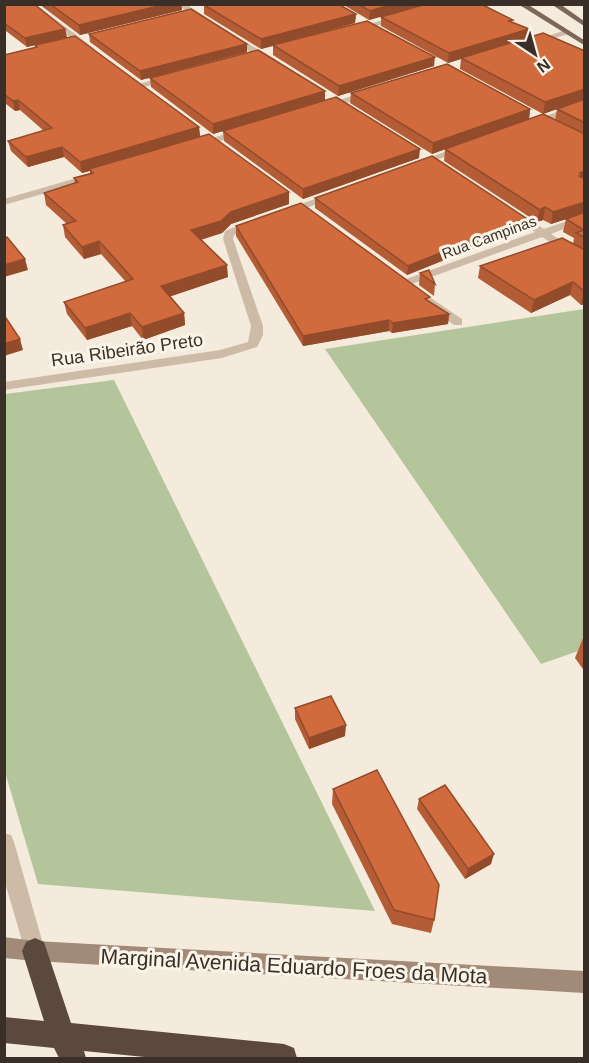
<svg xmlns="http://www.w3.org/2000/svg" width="589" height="1063" font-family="Helvetica,sans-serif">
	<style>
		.green { fill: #b4c59b }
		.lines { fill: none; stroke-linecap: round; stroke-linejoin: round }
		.street { fill: #cebba7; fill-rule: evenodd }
		.secondary { fill: #a28a78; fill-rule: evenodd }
		.primary { fill: #7d6758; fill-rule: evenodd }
		.highway { fill: #5b493e; fill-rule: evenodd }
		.wall { fill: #b45c35 }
		.shaded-wall { fill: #924b2b }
		.building { fill: #d16b3e; stroke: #924b2b; stroke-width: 1.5 }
		.labels { text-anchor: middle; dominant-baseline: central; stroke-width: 6; stroke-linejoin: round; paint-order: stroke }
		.far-street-label { font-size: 15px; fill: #3a2f28; stroke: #fbf4e9 }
		.street-label { font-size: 18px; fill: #3a2f28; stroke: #fbf4e9 }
		.near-street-label { font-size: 21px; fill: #3a2f28; stroke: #fbf4e9 }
	</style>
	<rect width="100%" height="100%" fill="#f4ebdc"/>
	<g class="green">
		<polygon points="584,309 584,649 541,664 325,349"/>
		<polygon points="114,380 375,911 38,884 5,772 5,394"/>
	</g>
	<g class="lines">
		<g class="street">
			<polygon points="27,4 35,4 95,49 88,51"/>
			<polygon points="177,4 186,4 209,20 202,22"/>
			<polygon points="401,15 405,17 404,19 355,31 351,29"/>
			<polygon points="566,30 569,30 569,34 533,44 529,42"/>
			<polygon points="231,34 275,59 276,61 269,63 228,38 227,36"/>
			<polygon points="169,75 173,78 172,80 140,88 136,85"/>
			<polygon points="369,90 373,93 372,95 323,110 319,107"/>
			<polygon points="584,101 584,107 534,126 526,124"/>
			<polygon points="243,128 246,129 246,133 197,148 192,145"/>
			<polygon points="460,146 468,148 418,167 410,165"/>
			<polygon points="94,173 98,174 98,178 4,205 4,199"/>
			<polygon points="333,192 337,193 337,197 289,214 280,212"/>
			<polygon points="510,208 544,229 584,215 584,221 551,234 584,255 584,263 542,237 409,285 401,285 401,281 535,232 506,213 506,209"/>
			<polygon points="254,219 258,220 258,224 234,235 233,239 263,326 263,335 257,347 222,358 4,390 4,382 220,350 248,342 251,326 223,239 225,231"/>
			<polygon points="413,286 462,319 462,325 454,325 409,291 409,287"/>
			<polygon points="4,833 11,835 14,842 45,951 42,958 35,961 28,958 25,951 4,879"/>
		</g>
		<polygon class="secondary" points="4,937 35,941 584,971 584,993 35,961 4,958"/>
		<g class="primary">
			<polygon points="518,4 527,4 584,40 584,45"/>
			<polygon points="551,4 560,4 584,21 584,26"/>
		</g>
		<polygon class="highway" points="35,938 44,942 71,1023 284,1044 294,1048 297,1058 155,1058 84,1051 86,1058 59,1058 54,1048 4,1043 4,1017 44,1021 22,951 26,942"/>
	</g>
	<g class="wall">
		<polygon points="4,4 65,29 67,38 199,127 200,137 289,204 231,224 222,233 201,240 228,277 170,296 184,313 185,325 143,340 132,326 87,340 67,314 64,302 126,282 101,254 84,259 65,237 63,225 67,224 46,205 44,193 75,183 74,178 90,173 90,171 82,173 64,157 28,167 11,151 8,141 44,131 20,110 15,111 6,104 4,104 4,55 35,48 35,45 27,47 6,31 4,31"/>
		<polygon points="39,4 181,4 182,10 80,35"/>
		<polygon points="342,4 425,4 369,20"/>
		<polygon points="204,5 356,14 355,23 286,42 434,66 338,96 273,55 273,46 261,49 204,14"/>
		<polygon points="381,17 513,22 529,29 528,38 585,51 585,304 581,305 570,295 531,313 478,278 480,266 573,244 574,238 563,232 566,219 551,224 543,220 537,222 444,161 445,149 432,154 350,103 351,93 530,109 529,119 555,120 557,109 543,114 460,69 461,59 448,63 381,26"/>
		<polygon points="89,34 247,44 247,52 141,80 90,42"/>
		<polygon points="150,78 325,100 213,134 151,87"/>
		<polygon points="223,131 419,158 303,199 224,141"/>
		<polygon points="315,198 526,218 524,228 407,275 315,208"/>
		<polygon points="236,226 429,302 449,314 448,324 392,333 389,331 303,346 236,236"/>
		<polygon points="420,273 435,284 434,296 419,285"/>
		<polygon points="585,637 585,672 575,658 583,638"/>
		<polygon points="295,708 345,736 309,749 295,719"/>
		<polygon points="333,789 434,920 431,933 392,924 332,804"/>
		<polygon points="419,799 491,864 465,879 417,809"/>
	</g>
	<g class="shaded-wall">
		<polygon points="167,4 181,4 182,10 80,35 79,25"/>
		<polygon points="393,4 425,4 369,20 370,11"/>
		<polygon points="356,14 355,23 261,49 261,39"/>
		<polygon points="65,29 67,38 27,47 25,38"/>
		<polygon points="529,29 528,38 461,58 461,59 448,63 449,53"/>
		<polygon points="247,44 247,52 141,80 140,71"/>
		<polygon points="435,57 434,66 338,96 339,86"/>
		<polygon points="585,89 585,99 543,114 545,102"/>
		<polygon points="325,91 325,100 213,134 213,124"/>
		<polygon points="18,100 20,110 15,111 13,101"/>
		<polygon points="530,109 529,119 432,154 433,143"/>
		<polygon points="199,127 200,137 82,173 80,162"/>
		<polygon points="62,147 64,157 28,167 26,157"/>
		<polygon points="420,149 419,158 303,199 303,189"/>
		<polygon points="585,171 585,181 579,176 580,173"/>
		<polygon points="289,192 289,204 231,224 222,233 192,242 191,230 231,212"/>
		<polygon points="585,202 585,213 551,224 553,212"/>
		<polygon points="545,207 543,220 537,222 540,210"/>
		<polygon points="526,218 524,228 407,275 408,266"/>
		<polygon points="99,241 101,254 84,259 82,247"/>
		<polygon points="25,259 28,270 4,277 4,265"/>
		<polygon points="227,265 228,277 163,299 161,286"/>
		<polygon points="573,282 570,295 531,313 534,300"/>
		<polygon points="584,292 585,304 581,305"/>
		<polygon points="130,313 132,326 87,340 85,328"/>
		<polygon points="184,313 185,325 143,340 142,327"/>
		<polygon points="449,314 448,324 392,333 393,323"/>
		<polygon points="389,320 389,331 303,346 303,336"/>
		<polygon points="20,339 23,350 4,356 4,344"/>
		<polygon points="346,725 345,736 309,749 309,738"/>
		<polygon points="494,854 491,864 465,879 468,869"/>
	</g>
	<g class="building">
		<polygon points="4,4 34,4 65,29 25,38 4,23"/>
		<polygon points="50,4 167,4 79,25"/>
		<polygon points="338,4 356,14 261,39 204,5"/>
		<polygon points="358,4 393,4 370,11"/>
		<polygon points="426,4 481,4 513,20 509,21 529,29 449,53 381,17"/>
		<polygon points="191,9 247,44 140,71 89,34"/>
		<polygon points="367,21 435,57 339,86 273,45"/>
		<polygon points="543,33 585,51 585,89 545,102 461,58"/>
		<polygon points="75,36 199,127 80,162 62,147 26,157 8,141 52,128 18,100 13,101 4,94 4,55 37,47 35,45"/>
		<polygon points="258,50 325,91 213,124 150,78"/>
		<polygon points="447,64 530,109 433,143 351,93"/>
		<polygon points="336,97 420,149 303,189 223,131"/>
		<polygon points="585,99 585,123 557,109"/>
		<polygon points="543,114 585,134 585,171 580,173 583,174 579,176 585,179 585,202 553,212 545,207 540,210 445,149"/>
		<polygon points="209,134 289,192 231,212 221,221 191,230 227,265 161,286 184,313 142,327 130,313 85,328 64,302 133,279 99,241 82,247 63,225 76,221 44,193 78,182 74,178 93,173 89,169"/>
		<polygon points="432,156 526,218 408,266 315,198"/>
		<polygon points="301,203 430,297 425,299 449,314 393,323 389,320 303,336 236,226"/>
		<polygon points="585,212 585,238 576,233 584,230 566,219"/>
		<polygon points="7,237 25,259 4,265 4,238"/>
		<polygon points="562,238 585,250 585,292 573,282 534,300 480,266"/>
		<polygon points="429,270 435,284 420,273"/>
		<polygon points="4,315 20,339 4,344"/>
		<polygon points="331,696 346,725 309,738 295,708"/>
		<polygon points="377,770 439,885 434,920 394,910 333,789"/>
		<polygon points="445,785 494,854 468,869 419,799"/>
	</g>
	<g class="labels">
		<g class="far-street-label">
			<text transform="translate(489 237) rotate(-20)">Rua Campinas</text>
		</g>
		<g class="street-label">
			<text transform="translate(127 350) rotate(-8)">Rua Ribeirão Preto</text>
		</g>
		<g class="near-street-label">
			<text transform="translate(294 966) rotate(3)">Marginal Avenida Eduardo Froes da Mota</text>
		</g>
	</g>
	<rect width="589" height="1063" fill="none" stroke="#3a2f28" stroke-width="12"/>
	<g transform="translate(535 54) rotate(144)" stroke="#fbf4e9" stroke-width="4.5" paint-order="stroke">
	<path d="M0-4.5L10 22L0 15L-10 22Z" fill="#3a2f28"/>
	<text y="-9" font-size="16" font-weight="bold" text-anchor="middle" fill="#3a2f28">N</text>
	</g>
</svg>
